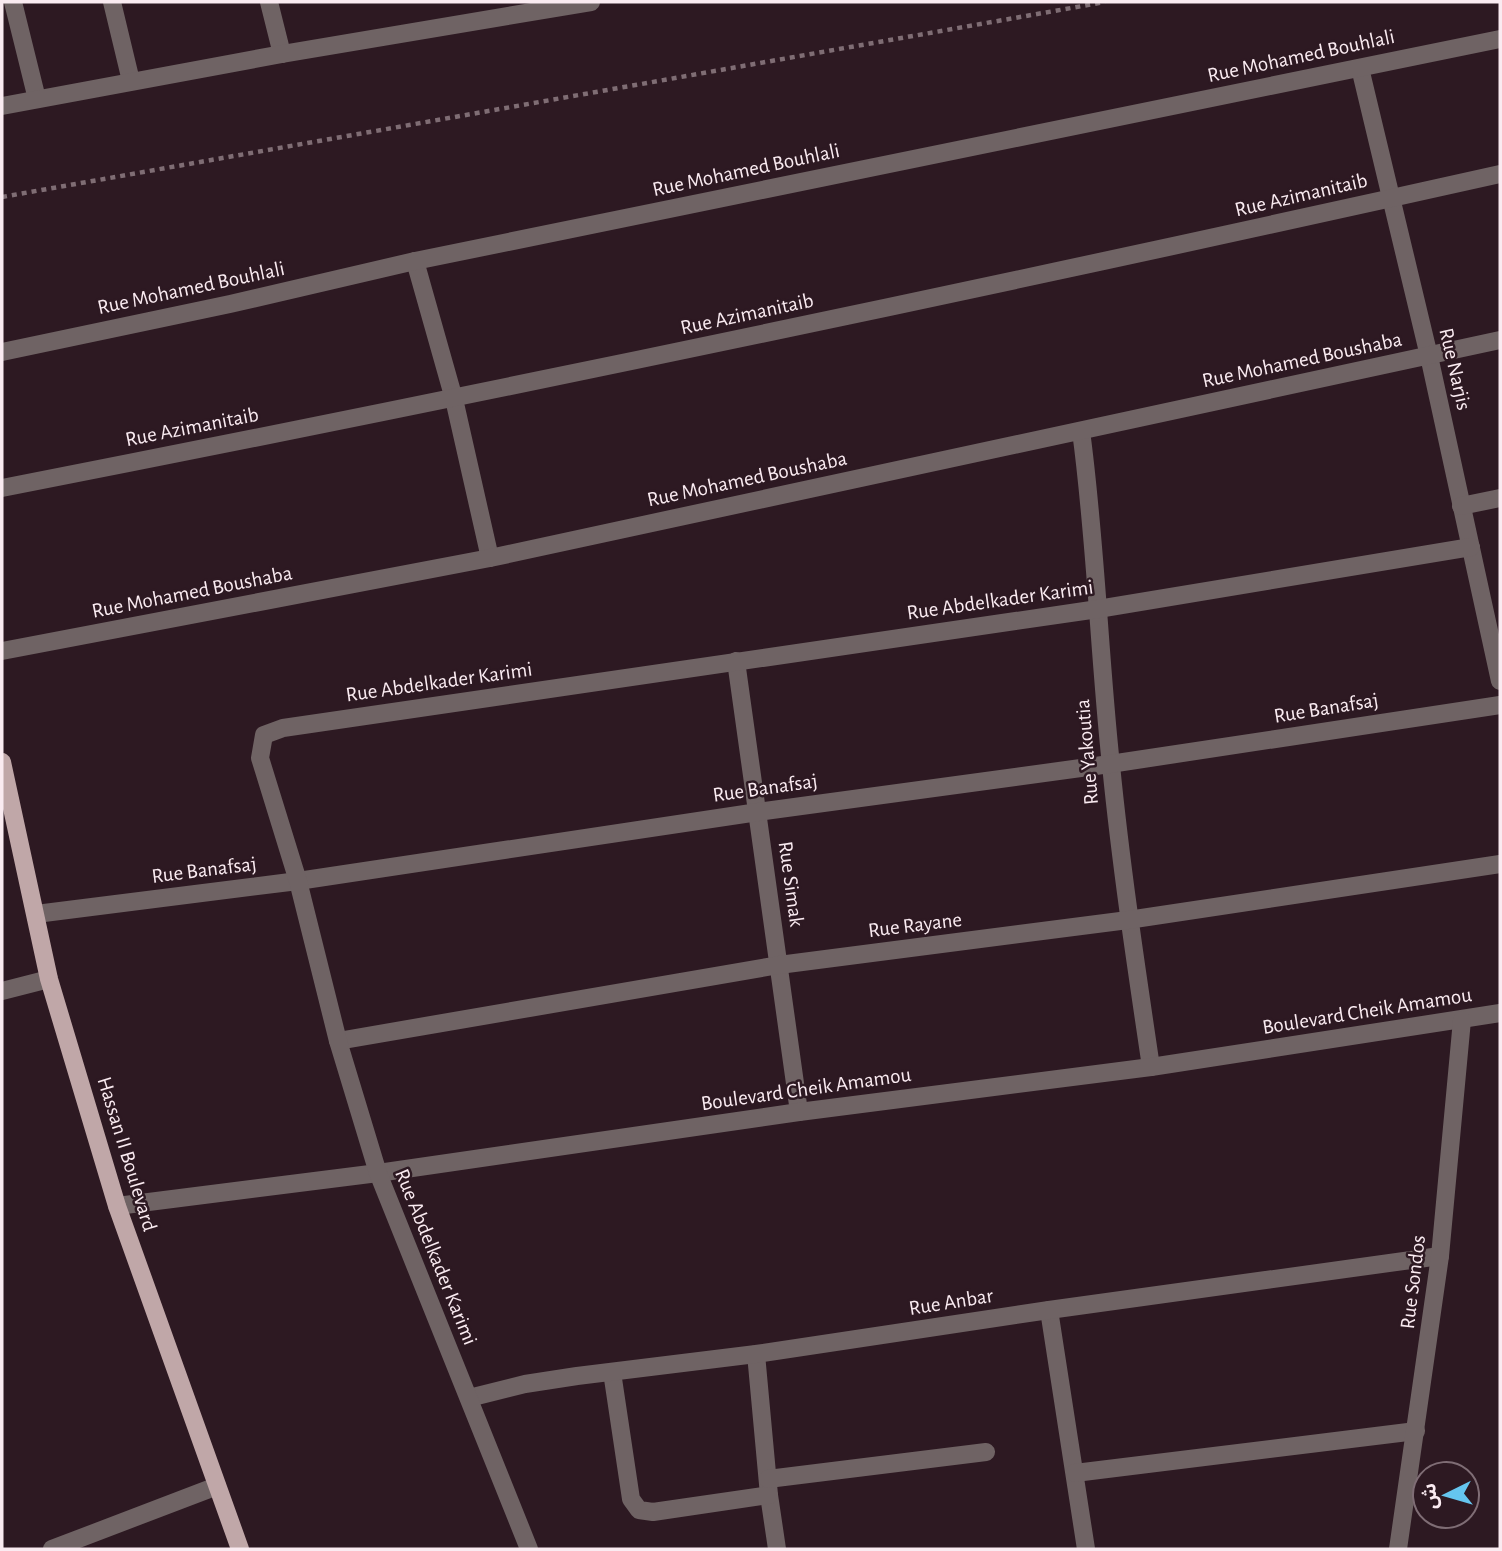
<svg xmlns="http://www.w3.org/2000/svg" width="1502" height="1551" font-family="'Alegreya Sans','Noto Sans Arabic',sans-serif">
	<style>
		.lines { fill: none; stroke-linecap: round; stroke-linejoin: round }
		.path { stroke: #7f6d74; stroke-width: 4.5; stroke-dasharray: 5 5; stroke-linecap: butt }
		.pedestrian { stroke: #6f6364; stroke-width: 18 }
		.minor { stroke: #6f6364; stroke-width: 18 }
		.primary { stroke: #c0a7a8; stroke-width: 18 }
		.labels { text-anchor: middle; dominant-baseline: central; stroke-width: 5; stroke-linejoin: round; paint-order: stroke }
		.street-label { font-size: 21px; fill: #faebf1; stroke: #2d1922 }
	</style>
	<rect width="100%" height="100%" fill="#2d1922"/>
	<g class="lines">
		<polyline class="path" points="2,197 1105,2"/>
		<polyline class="pedestrian" points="415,261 454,399 490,558"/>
		<g class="minor">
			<polyline points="13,2 37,99"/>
			<polyline points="112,2 131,81"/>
			<polyline points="269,2 282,54"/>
			<polyline points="1360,68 1429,356 1500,681"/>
			<polyline points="2,106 282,54 591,2"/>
			<polyline points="2,352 230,304 415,261 1500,39"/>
			<path d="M 1081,431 C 1096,542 1099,654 1111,765 C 1121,866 1136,966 1151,1067"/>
			<path d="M 2,488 C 503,390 1002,285 1500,174"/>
			<polyline points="1461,506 1500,498"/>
			<polyline points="2,651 490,558 1500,340"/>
			<polyline points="736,661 799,1112"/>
			<polyline points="36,914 298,881 758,812 1110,764 1500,705"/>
			<polyline points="2,991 49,979"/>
			<polyline points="338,1041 779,965 1128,920 1500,864"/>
			<polyline points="117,1206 378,1173 799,1112 1151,1067 1500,1013"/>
			<polyline points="1049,1310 1086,1549"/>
			<polyline points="756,1354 769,1495 777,1549"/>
			<polyline points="612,1372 631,1499 639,1510 653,1512 769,1495"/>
			<polyline points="469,1398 525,1384 577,1376 756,1354 1049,1310 1440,1256"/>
			<polyline points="1075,1473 1416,1431"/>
			<polyline points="768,1479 986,1452"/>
			<polyline points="52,1549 217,1486"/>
			<polyline points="529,1549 378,1173 338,1041 298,881 260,758 264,735 283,728 1098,609 1471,547"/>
			<polyline points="1398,1549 1440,1256 1462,1020"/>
		</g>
		<polyline class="primary" points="2,762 49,979 117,1206 240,1549"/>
	</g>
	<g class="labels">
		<g class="street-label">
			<text transform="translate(1301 56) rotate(-12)">Rue Mohamed Bouhlali</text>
			<text transform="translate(746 170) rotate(-12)">Rue Mohamed Bouhlali</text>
			<text transform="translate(1301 195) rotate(-13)">Rue Azimanitaib</text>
			<text transform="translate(191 288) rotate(-12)">Rue Mohamed Bouhlali</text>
			<text transform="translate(747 314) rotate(-12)">Rue Azimanitaib</text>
			<text transform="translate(1302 360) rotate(-12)">Rue Mohamed Boushaba</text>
			<text transform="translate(1455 369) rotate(77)">Rue Narjis</text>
			<text transform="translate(192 427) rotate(-11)">Rue Azimanitaib</text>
			<text transform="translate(747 479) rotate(-12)">Rue Mohamed Boushaba</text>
			<text transform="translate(192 592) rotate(-11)">Rue Mohamed Boushaba</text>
			<text transform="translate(1000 600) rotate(-8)">Rue Abdelkader Karimi</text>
			<text transform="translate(439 682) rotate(-8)">Rue Abdelkader Karimi</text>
			<text transform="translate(1326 708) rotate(-9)">Rue Banafsaj</text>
			<text transform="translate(1087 752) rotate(-95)">Rue Yakoutia</text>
			<text transform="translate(765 788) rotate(-8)">Rue Banafsaj</text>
			<text transform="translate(204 870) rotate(-7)">Rue Banafsaj</text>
			<text transform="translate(791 884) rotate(82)">Rue Simak</text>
			<text transform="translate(915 925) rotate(-7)">Rue Rayane</text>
			<text transform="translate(1367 1011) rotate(-9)">Boulevard Cheik Amamou</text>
			<text transform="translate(806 1089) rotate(-8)">Boulevard Cheik Amamou</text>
			<text transform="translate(127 1154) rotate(73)">Hassan II Boulevard</text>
			<text transform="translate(436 1257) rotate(68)">Rue Abdelkader Karimi</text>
			<text transform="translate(1413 1282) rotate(-83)">Rue Sondos</text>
			<text transform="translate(951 1302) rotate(-9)">Rue Anbar</text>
		</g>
	</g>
	<rect width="1502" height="1551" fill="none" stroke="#faebf1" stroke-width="7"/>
	<g transform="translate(1446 1495) rotate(265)"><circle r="33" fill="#2d1922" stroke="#7f6d75" stroke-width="2"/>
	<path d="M0-5L12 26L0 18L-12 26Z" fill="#65c5ef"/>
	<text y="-10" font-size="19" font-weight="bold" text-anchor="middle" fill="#faebf1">ش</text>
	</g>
</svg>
